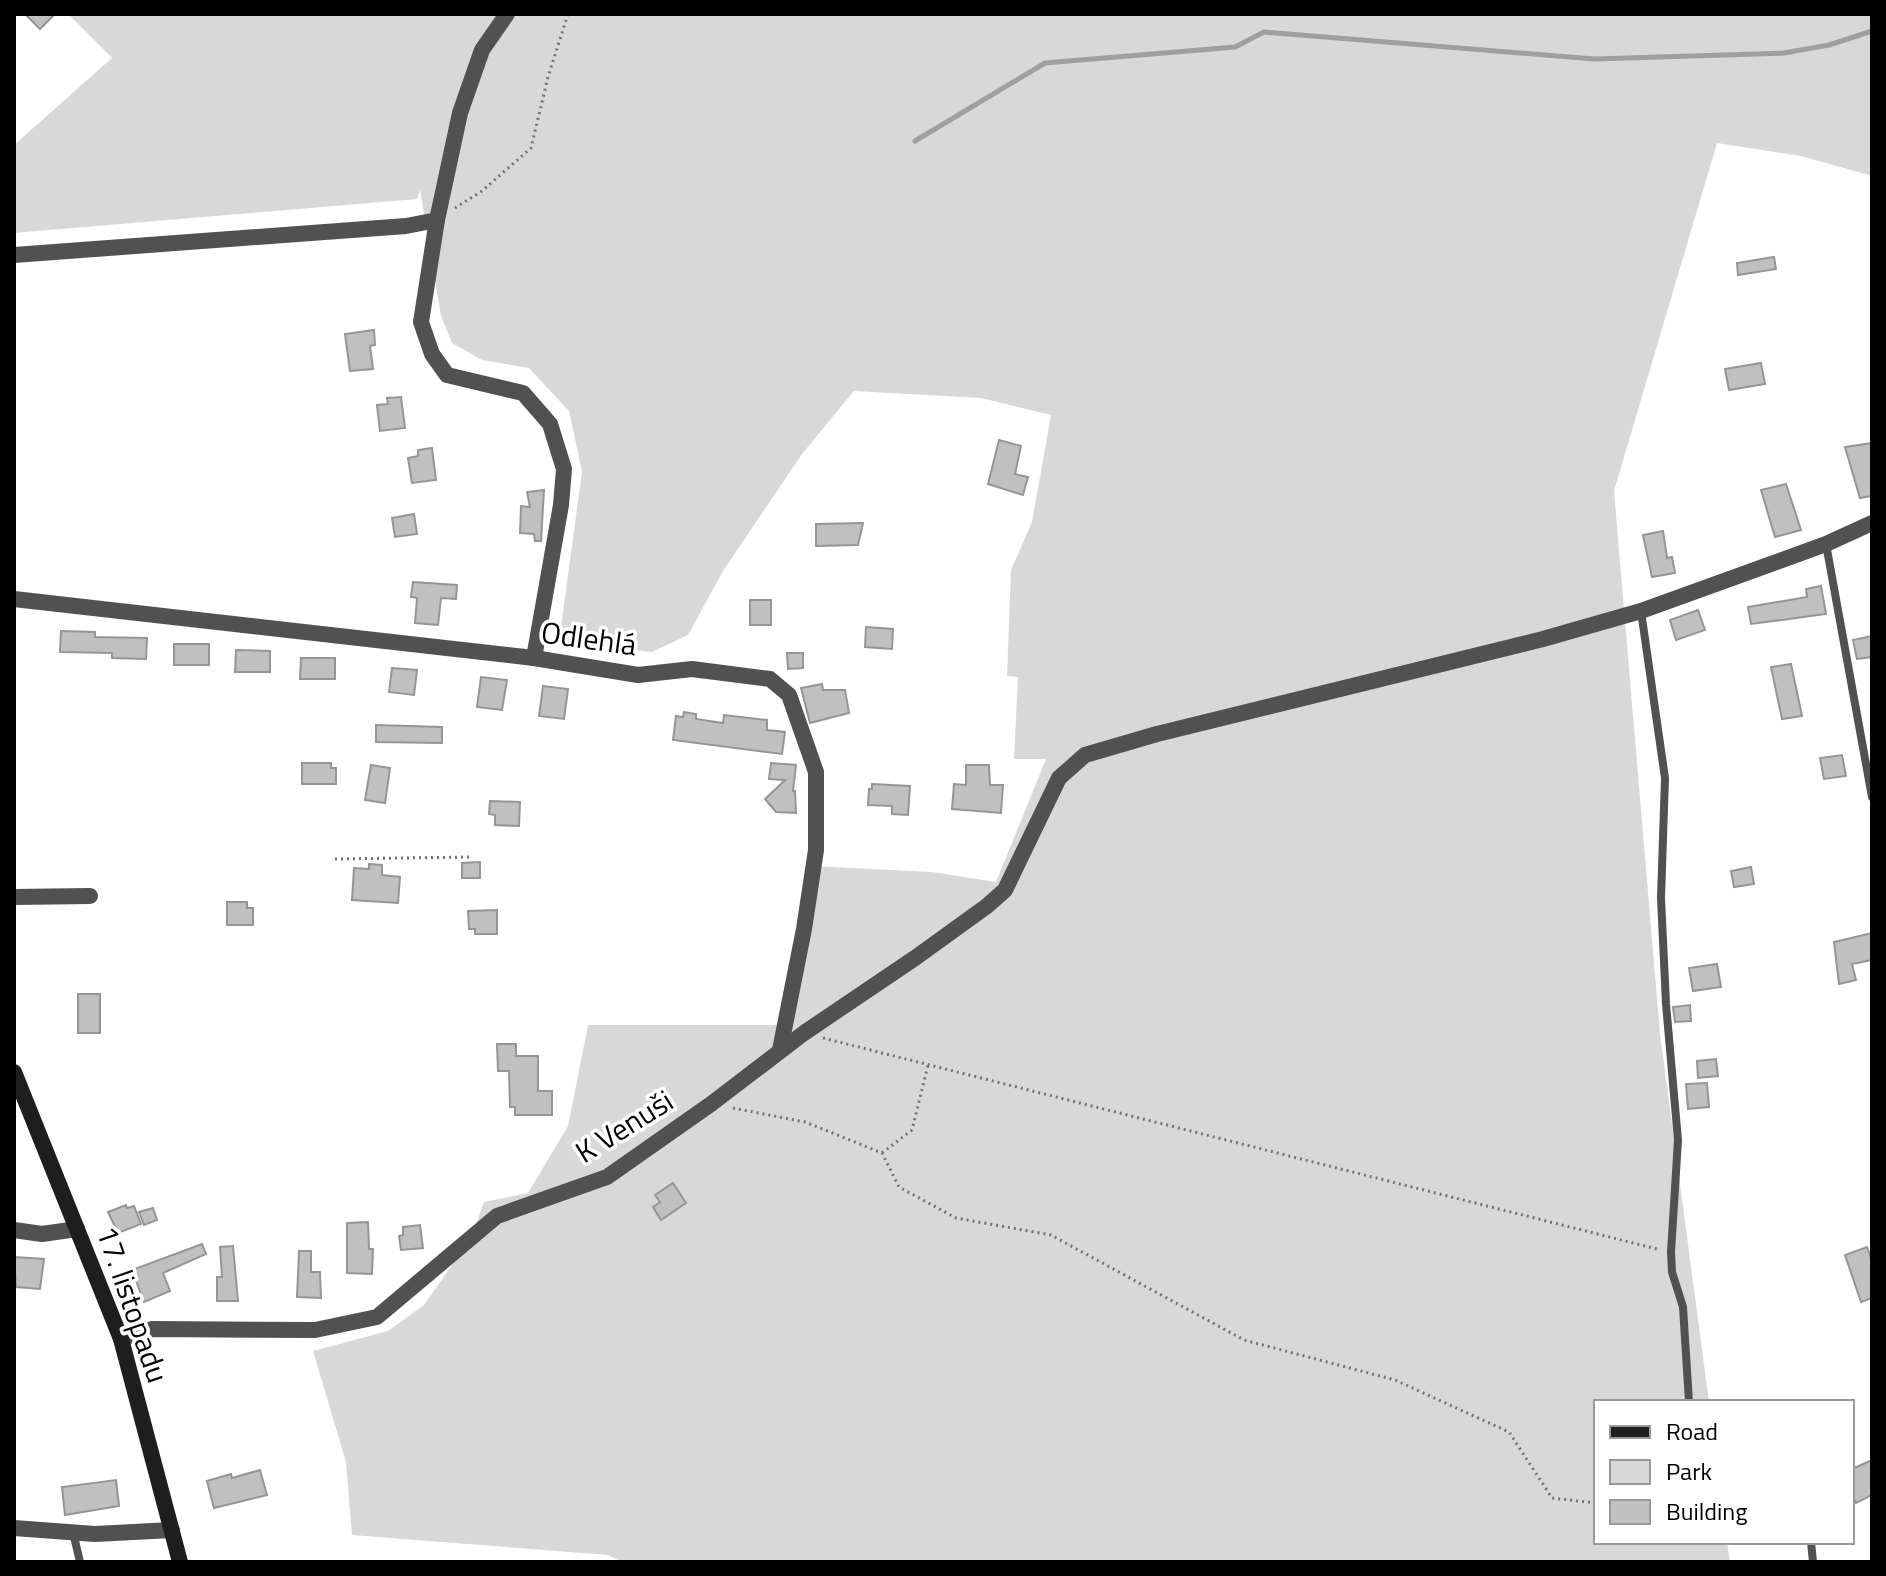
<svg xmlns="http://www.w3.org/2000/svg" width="1886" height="1576" font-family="'Titillium Web',sans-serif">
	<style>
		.green { fill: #d8d8d8 }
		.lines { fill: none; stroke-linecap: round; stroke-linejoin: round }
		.stream { stroke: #9f9f9f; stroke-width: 5 }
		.building { fill: #c0c0c0; stroke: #959595; stroke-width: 2 }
		.path { stroke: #737373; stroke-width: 3; stroke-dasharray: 2 4; stroke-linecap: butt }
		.service { stroke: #515151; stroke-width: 8 }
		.minor { stroke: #515151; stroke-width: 16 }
		.secondary { stroke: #1e1e1e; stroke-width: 16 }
		.labels { text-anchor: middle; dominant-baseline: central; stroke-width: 7; stroke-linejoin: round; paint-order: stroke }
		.street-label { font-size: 30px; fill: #000; stroke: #fff }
	</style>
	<rect width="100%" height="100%" fill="#fff"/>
	<polygon class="green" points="68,14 1872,14 1872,176 1801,156 1717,143 1614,491 1660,1034 1709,1402 1596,1402 1596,1542 1727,1542 1730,1562 622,1562 608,1555 352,1535 346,1462 313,1351 388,1331 424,1305 471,1238 484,1202 528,1193 568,1126 588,1025 779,1025 812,866 932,872 996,882 1046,759 1014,759 1018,677 1007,676 1011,570 1032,522 1051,415 981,398 854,391 802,454 723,571 688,635 652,652 559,641 582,472 569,411 529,368 482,360 452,343 441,316 420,190 417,199 14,233 14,145 112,58"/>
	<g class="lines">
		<polyline class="stream" points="915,141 1045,63 1235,47 1264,32 1594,59 1784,53 1829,45 1872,31"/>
	</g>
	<g class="building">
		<polygon points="25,14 55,14 40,29"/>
		<polygon points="1774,257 1776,269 1738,275 1737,263"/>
		<polygon points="374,330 375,345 370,346 373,369 350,371 345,334"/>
		<polygon points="1761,363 1765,384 1729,390 1725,369"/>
		<polygon points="401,397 405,428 380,431 377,405 388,404 387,398"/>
		<polygon points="999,440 1021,446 1015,474 1028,477 1023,495 988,484"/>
		<polygon points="1872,443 1872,496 1860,498 1845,447"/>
		<polygon points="432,448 436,480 412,483 408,458 418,456 418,450"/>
		<polygon points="1786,484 1801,530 1775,537 1761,490"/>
		<polygon points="544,490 541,541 535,541 534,534 520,533 521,506 530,507 527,492"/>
		<polygon points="414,514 417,534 395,537 392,518"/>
		<polygon points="863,523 858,545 816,546 816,524"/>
		<polygon points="1663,531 1667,558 1672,557 1675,573 1652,577 1643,535"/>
		<polygon points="413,582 457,585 456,599 441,598 438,625 415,623 417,598 411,597"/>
		<polygon points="1821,586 1826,614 1751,624 1748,607 1807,597 1806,589"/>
		<rect x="750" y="600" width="21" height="25"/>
		<polygon points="1698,610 1705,630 1676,640 1670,620"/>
		<polygon points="866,627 893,629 892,649 865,647"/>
		<polygon points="61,631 95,632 95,637 147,638 146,659 112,658 112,653 60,652"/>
		<polygon points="1872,636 1872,657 1857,659 1853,640"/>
		<rect x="174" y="644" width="35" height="21"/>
		<polygon points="236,650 270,651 270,672 235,672"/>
		<polygon points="787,653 803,653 803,668 788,669"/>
		<polygon points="301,658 335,658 335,679 300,679"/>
		<polygon points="1791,664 1802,716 1782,719 1771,667"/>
		<polygon points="392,668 417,670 414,695 389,692"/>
		<polygon points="481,677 507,680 502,710 477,707"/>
		<polygon points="822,684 823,690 845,690 849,713 810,723 801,688"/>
		<polygon points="543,686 568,689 564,719 539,716"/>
		<polygon points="684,712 696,714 696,719 723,723 724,715 767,720 767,730 785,732 782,754 673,740 676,716 683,717"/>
		<polygon points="376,725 442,727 442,743 376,742"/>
		<polygon points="1842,755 1846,776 1824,779 1820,758"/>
		<polygon points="302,763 331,763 331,768 336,768 336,784 302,784"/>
		<polygon points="771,763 796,765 793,791 795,791 796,813 776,812 765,799 785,780 769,779"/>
		<polygon points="371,765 390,768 385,803 365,800"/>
		<polygon points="966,765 989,765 990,785 1003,785 1001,813 952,809 954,784 966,785"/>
		<polygon points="872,784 910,786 908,815 892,814 892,806 868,805 869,789 872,789"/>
		<polygon points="490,801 520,802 519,826 495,825 495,815 489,814"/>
		<polygon points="480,862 480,878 462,878 462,863"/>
		<polygon points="369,864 382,865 382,875 400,877 398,903 352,900 354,868 369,869"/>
		<polygon points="1751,867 1754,884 1734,887 1731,871"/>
		<polygon points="227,902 247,902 247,908 253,908 253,925 227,925"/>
		<polygon points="497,910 497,934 475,934 475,929 469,929 468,911"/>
		<polygon points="1872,933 1872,960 1852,964 1856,980 1839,984 1834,942"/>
		<polygon points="1717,964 1721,987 1693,991 1689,968"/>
		<rect x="78" y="994" width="22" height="39"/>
		<polygon points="1690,1005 1691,1021 1675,1022 1673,1007"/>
		<polygon points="497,1044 516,1044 516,1056 538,1056 538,1091 552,1091 552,1115 515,1115 515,1107 510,1107 509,1071 498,1071"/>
		<polygon points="1716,1059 1718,1076 1698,1078 1697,1061"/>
		<polygon points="1707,1083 1709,1107 1688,1109 1686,1084"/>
		<polygon points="673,1183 686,1203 661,1220 653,1207 660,1202 655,1195"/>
		<polygon points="126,1205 127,1208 134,1206 141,1224 118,1233 108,1212"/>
		<polygon points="153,1208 157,1220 144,1225 139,1212"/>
		<polygon points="368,1222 369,1249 373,1249 372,1274 347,1273 347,1223"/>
		<polygon points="420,1225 423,1248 401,1250 399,1236 403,1235 403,1227"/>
		<polygon points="202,1244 206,1254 163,1273 170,1291 144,1302 132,1270"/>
		<polygon points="233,1246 238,1301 217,1301 217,1277 222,1277 220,1247"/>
		<polygon points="1867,1247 1872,1261 1872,1298 1861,1302 1845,1255"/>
		<polygon points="299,1251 311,1251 311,1272 320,1272 321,1298 297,1297"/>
		<polygon points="14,1257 44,1259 40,1289 16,1287"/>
		<polygon points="1872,1460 1872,1495 1856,1503 1852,1495 1852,1469"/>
		<polygon points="260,1470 267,1495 214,1508 207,1481 231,1474 232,1478"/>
		<polygon points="116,1480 119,1506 65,1515 62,1487"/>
	</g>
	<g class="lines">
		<g class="path">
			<polyline points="455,208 482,191 531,148 548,77 568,14"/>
			<polyline points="335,859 471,857"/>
			<polyline points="823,1038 1657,1249"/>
			<polyline points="733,1108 805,1122 882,1153 899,1187 956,1218 1051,1235 1244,1340 1395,1380 1509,1432 1552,1498 1596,1503"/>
			<polyline points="882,1153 912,1130 928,1065"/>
		</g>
		<g class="service">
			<polyline points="1826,544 1872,797"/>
			<polyline points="1641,611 1665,778 1661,898 1666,1004 1678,1140 1671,1252 1672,1272 1683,1307 1689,1402"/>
			<polyline points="73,1532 80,1562"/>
			<polyline points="1811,1542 1813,1562"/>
		</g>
		<g class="minor">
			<polyline points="437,220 421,322 432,354 447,375 523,393 550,424 564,469 561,505 534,658"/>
			<polyline points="14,255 406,226 437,220 460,113 482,50 507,14"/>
			<polyline points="14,599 534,658 638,675 692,669 770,679 789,695 816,772 816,850 804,929 780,1050"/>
			<polyline points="14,897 90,896"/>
			<polyline points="14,1230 42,1234 77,1229"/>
			<polyline points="121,1339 152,1329 315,1330 377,1317 497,1216 607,1177 711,1104 804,1033 915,958 987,906 1005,890 1059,778 1085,755 1157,734 1543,639 1641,611 1826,544 1872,523"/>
			<polyline points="14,1528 95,1534 172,1530"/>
		</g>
		<polyline class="secondary" points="14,1072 121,1339 180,1562"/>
	</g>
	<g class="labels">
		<g class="street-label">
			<text transform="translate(589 638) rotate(8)">Odlehlá</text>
			<text transform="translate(624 1126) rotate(-32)">K Venuši</text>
			<text transform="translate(133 1304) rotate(71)">17. listopadu</text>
		</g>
	</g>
	<rect width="1886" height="1576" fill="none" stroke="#000000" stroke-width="32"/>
	<rect x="1594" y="1400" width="260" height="144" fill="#ffffff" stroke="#999999" stroke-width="2"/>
	<rect x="1610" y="1426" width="40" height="12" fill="#1e1e1e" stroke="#999999" stroke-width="2"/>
	<text x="1666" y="1440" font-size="24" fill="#000000">Road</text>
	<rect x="1610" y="1460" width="40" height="24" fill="#d8d8d8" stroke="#999999" stroke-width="2"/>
	<text x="1666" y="1480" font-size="24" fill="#000000">Park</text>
	<rect x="1610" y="1500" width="40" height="24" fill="#c0c0c0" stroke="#999999" stroke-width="2"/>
	<text x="1666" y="1520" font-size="24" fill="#000000">Building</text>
</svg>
